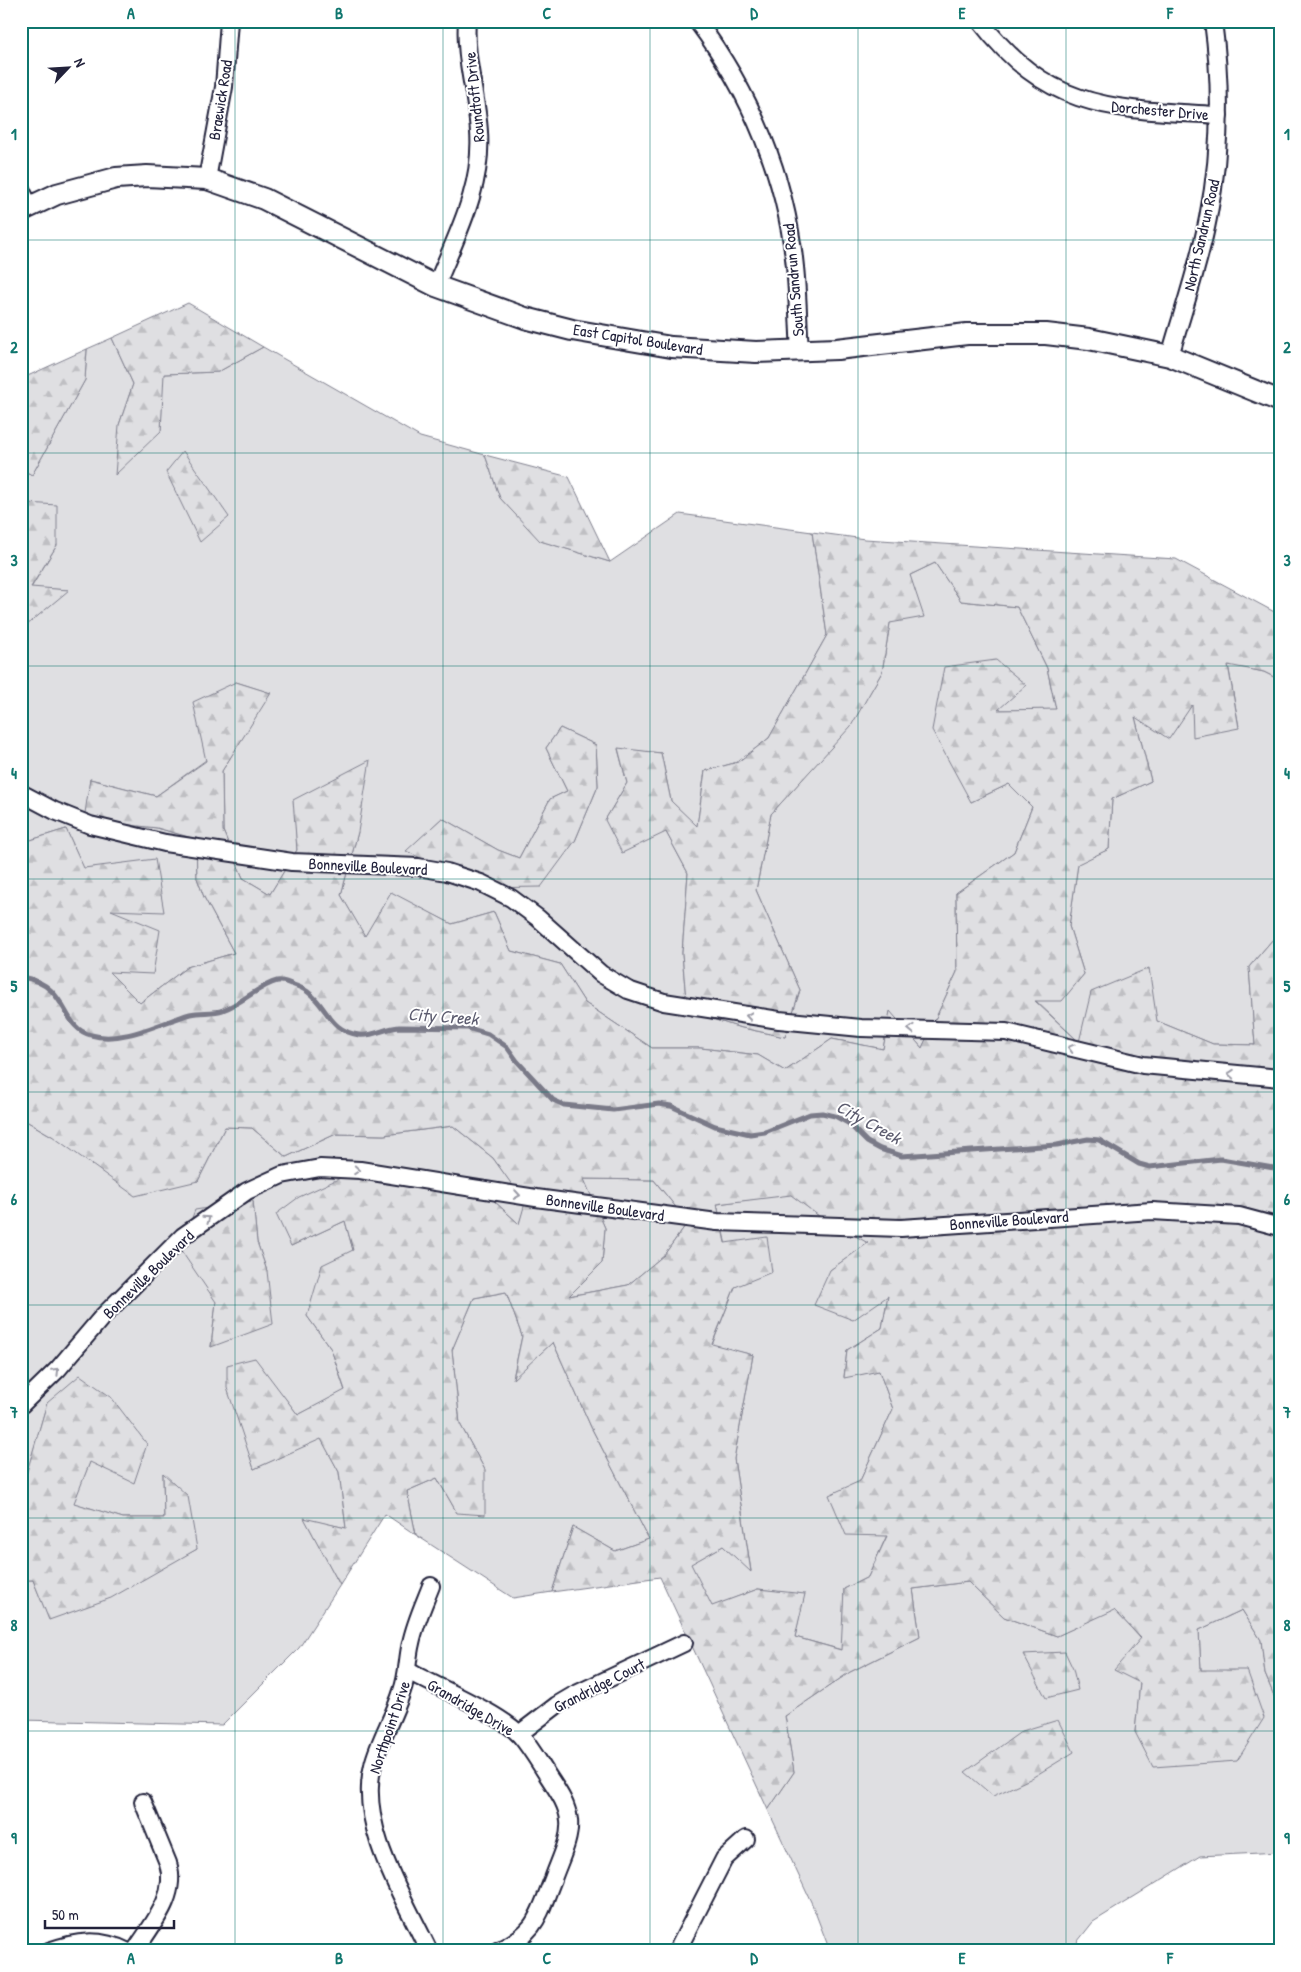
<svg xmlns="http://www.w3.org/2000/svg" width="1301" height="1972" font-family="'Patrick Hand',sans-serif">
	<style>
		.grass { fill: #dfdfe2; stroke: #80808e; fill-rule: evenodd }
		.forest { fill: url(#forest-firs); stroke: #80808e; fill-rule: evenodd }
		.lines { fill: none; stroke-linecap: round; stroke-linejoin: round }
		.stream { stroke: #7a7a88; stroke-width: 5 }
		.minor-casing { stroke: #22223b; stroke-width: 20 }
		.tertiary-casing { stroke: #22223b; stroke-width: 24 }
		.minor { stroke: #fff; stroke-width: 16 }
		.tertiary { stroke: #fff; stroke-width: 20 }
		.oneway { stroke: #9c9ca7 }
		.grid { fill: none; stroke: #0f766e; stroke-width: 1; stroke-opacity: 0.55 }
		.labels { text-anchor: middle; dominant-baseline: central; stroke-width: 4; stroke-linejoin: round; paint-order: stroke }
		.street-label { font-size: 16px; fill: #22223b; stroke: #fff }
		.water-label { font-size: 18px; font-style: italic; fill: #5c5c6f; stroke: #fff }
		.neatline { fill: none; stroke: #0f766e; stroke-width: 2 }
		.grid-label { font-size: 16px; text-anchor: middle; font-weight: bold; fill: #0f766e }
	</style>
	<defs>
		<pattern id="forest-firs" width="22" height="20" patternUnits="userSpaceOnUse" patternTransform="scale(1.25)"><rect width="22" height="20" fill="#dfdfe2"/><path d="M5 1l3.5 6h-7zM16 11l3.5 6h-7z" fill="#bfbfc3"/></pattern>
	</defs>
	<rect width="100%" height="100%" fill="#fff"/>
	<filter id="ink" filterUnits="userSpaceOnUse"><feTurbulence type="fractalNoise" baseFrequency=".02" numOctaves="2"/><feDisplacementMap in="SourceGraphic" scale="10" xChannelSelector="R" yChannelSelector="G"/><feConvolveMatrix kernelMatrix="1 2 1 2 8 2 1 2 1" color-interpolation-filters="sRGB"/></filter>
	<g filter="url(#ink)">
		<g class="grass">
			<path d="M 112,338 L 133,384 L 119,425 L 161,431 L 163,374 L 218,372 L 263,347 L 420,437 L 485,455 L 500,498 L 541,541 L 610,562 L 680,514 L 812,532 L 827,635 L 769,738 L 738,762 L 705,771 L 697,827 L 671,801 L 661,753 L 618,749 L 627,783 L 605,820 L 666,832 L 688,873 L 682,953 L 687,1011 L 738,1027 L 785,1037 L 800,990 L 756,890 L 771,814 L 851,725 L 882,672 L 890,623 L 910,575 L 935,563 L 961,601 L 1017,607 L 1047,668 L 1056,710 L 997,710 L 996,660 L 971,802 L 1009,784 L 1032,807 L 1014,852 L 956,893 L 957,972 L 922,1048 L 890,1012 L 883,1049 L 832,1039 L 785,1071 L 758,1055 L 701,1048 L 652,1048 L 585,1003 L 560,964 L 511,951 L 494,912 L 452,924 L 391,893 L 365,937 L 341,895 L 358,832 L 294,800 L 297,850 L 270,894 L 243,878 L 223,831 L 222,771 L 270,693 L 236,682 L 206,760 L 156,796 L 90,779 L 85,820 L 157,828 L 196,839 L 197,878 L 204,897 L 234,953 L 187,967 L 140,1003 L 108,971 L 109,909 L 84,869 L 66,829 L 21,843 L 21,630 L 68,590 L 31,588 L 57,545 L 28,503 L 21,516 L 21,469 L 32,475 L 85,380 L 87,349 ZM 560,728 L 596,745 L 598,786 L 575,841 L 484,888 L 407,851 L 442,818 L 498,850 L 519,858 L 550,799 L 567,791 L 546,748 Z"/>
			<polygon points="1228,664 1264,672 1280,680 1280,931 1249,967 1255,1045 1213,1044 1157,1021 1079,1042 1035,1000 1062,1000 1084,974 1069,926 1078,863 1109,849 1112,799 1151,781 1135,717 1192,704 1239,727"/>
			<path d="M 21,1118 L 52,1136 L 198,1181 L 225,1127 L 252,1128 L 286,1157 L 336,1134 L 384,1135 L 453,1126 L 493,1158 L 526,1203 L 519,1224 L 469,1178 L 427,1190 L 347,1175 L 291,1246 L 345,1221 L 353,1250 L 307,1316 L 331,1349 L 345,1391 L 298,1415 L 280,1392 L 246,1441 L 254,1469 L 321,1438 L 339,1472 L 346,1528 L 305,1519 L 340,1585 L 299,1648 L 222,1725 L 21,1720 L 21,1580 L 33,1580 L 49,1619 L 161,1568 L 197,1549 L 163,1473 L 164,1518 L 123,1518 L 73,1503 L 90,1462 L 47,1403 L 26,1476 L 21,1473 ZM 253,1202 L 257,1242 L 267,1271 L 211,1347 L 216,1302 Z"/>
			<polygon points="583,1179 654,1180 688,1222 664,1255 628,1285 569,1296 602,1263 605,1228"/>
			<polygon points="791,1194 819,1216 869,1243 830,1270 888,1295 882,1328 847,1350 844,1377 879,1371 893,1409 860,1481 887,1535 868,1577 844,1589 842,1650 795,1637 804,1595 758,1589 711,1607 690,1564 723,1546 751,1571 734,1459 753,1355 712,1345 735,1287 717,1204"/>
			<polygon points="506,1292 522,1336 513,1378 553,1342 591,1427 649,1539 615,1551 573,1527 552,1592 513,1598 416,1535 407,1491 437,1478 457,1513 485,1470 460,1424 452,1350 474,1298"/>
			<polygon points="968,1582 1004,1617 1057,1636 1114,1609 1141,1639 1140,1683 1135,1732 1201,1671 1199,1630 1242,1610 1261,1640 1265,1674 1280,1710 1280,1852 1200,1856 1093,1922 1070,1951 830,1951 812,1904 768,1810 794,1772 785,1716 850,1672 920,1637 913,1589"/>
		</g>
		<g class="forest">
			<polygon points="188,303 263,347 218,372 164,374 161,431 115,475 119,425 133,384 112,338"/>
			<polygon points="87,349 85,380 32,475 21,469 21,379"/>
			<polygon points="183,451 229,517 200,542 166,472"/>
			<polygon points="485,455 569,477 610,562 540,541 500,498"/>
			<polygon points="28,503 57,505 57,545 31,587 69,590 21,630 21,516"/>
			<path d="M 812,532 L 865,539 L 1176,559 L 1280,615 L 1280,680 L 1264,672 L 1228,665 L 1239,728 L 1193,737 L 1192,705 L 1169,739 L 1135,717 L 1151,781 L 1112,799 L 1109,849 L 1078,864 L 1069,926 L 1084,974 L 1062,1001 L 1035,1001 L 1079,1042 L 1091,992 L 1149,968 L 1157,1021 L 1213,1044 L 1255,1045 L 1249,967 L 1280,931 L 1280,1710 L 1265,1674 L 1261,1640 L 1242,1610 L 1199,1630 L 1201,1670 L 1247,1670 L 1264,1718 L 1237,1761 L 1153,1767 L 1135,1732 L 1140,1683 L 1114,1670 L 1141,1638 L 1114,1610 L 1057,1636 L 1004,1617 L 968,1582 L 913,1589 L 920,1637 L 850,1672 L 785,1716 L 794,1772 L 768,1810 L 660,1577 L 552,1592 L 573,1527 L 615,1551 L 649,1539 L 591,1427 L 553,1342 L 513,1379 L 522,1336 L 506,1292 L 474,1298 L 452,1350 L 460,1424 L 485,1470 L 485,1515 L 457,1513 L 437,1478 L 407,1491 L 416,1535 L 385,1514 L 340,1585 L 304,1518 L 346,1528 L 339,1472 L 321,1439 L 254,1469 L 227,1388 L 227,1365 L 255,1358 L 298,1415 L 345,1390 L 331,1349 L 307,1316 L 322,1265 L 353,1250 L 345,1221 L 291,1246 L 276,1214 L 299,1197 L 347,1175 L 427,1190 L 469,1178 L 519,1224 L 525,1203 L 493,1158 L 453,1126 L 384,1135 L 336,1134 L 286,1157 L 252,1128 L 225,1127 L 198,1181 L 135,1196 L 52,1136 L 21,1118 L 21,843 L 66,829 L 84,868 L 155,859 L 164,912 L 111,910 L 160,930 L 153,974 L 109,972 L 140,1003 L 187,967 L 234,953 L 204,897 L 197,878 L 196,839 L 157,828 L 84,820 L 90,779 L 156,796 L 206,761 L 193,702 L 236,682 L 271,693 L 222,771 L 223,831 L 243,878 L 270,894 L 297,850 L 293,800 L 370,760 L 358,832 L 341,895 L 365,936 L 391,892 L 452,924 L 494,912 L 511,951 L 560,964 L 585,1003 L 652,1048 L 701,1048 L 758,1055 L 785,1071 L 832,1039 L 883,1049 L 890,1011 L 922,1048 L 957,972 L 956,893 L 1014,852 L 1032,807 L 1009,784 L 971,802 L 932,730 L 944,667 L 996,660 L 1026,685 L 998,710 L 1056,709 L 1047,668 L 1017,607 L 961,601 L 935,563 L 910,575 L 924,617 L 890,623 L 882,672 L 851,726 L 771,814 L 756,890 L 800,990 L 785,1037 L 738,1027 L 687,1011 L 682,953 L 688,873 L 666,832 L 622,853 L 605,820 L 627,783 L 618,748 L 661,753 L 671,801 L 697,826 L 705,771 L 738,762 L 769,738 L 827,635 ZM 584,1179 L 654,1180 L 688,1222 L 664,1255 L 628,1285 L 569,1296 L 602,1263 L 605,1228 ZM 791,1195 L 819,1216 L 868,1243 L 830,1270 L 814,1305 L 853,1320 L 888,1296 L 882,1328 L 847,1350 L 844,1378 L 879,1371 L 893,1409 L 860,1481 L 829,1495 L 846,1535 L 887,1536 L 868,1577 L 844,1589 L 841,1650 L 795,1637 L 805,1594 L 758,1589 L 712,1606 L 691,1564 L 723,1546 L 751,1572 L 734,1459 L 753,1355 L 712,1344 L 735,1287 L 772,1272 L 767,1237 L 725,1243 L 717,1204 Z"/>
			<polygon points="560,728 596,745 598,786 575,841 541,887 484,888 406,851 442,818 498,850 519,858 550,799 567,791 546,748"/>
			<polygon points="253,1201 257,1242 267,1271 273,1324 211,1347 216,1302 180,1249 195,1210"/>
			<polygon points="80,1375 111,1397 147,1444 134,1483 90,1462 74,1503 123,1518 164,1518 163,1473 188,1496 197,1549 111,1598 49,1620 33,1580 21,1580 21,1473 26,1475 47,1403"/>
			<polygon points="1065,1652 1073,1669 1078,1690 1046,1698 1023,1654"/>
			<polygon points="1058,1720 1074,1752 1030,1779 993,1796 965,1772 1022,1731"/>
		</g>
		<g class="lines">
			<path class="stream" d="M 21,977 C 71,985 59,1027 91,1035 C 122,1044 160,1023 190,1014 C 201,1011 213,1014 223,1010 C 241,1004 260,985 277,981 C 282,980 286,982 291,984 C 297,986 303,988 308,992 C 328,1007 329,1031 359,1035 C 373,1037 385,1028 399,1027 L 468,1028 L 488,1034 L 507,1047 L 517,1061 L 553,1100 L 564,1105 L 613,1110 L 659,1104 L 671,1106 L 715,1126 L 750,1134 L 765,1132 L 810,1114 L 822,1113 L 835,1116 L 848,1123 L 867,1142 L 880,1149 L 902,1156 L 1057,1145 L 1088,1139 L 1099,1140 L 1139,1164 L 1150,1167 L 1221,1159 L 1280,1169"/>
			<g class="minor-casing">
				<g id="minor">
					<path d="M 697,21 C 751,93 786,177 795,267 C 798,295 798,323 800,351"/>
					<path d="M 980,21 C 1050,112 1114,109 1219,115"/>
					<polyline points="207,179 224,87 229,21"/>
					<polyline points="21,189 29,206"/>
					<path d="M 436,286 C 456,236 483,188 479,132 C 477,96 464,58 467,21"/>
					<path d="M 1170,356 C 1183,310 1199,265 1208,218 C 1221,153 1222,87 1213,21"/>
					<polyline points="21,793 55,811 90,825 165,843 292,862 418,867 447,872 481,883 511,898 538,918 601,974 628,990 664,1002 779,1020 861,1028 1006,1032 1143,1065 1280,1078"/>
					<polyline points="21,1405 58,1369 103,1316 183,1236 247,1191 282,1175 320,1168 360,1170 536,1198 717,1222 901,1228 1152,1211 1239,1216 1280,1227"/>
					<path d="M 408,1671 C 437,1687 499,1713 520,1735 C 531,1748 539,1762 548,1776 C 557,1790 567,1803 569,1820 C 571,1840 559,1861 553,1879 C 538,1916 537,1933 497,1951"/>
					<polyline points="519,1734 557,1705 574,1695 684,1643"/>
					<path d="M 49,1951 C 76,1941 100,1938 126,1951"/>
					<path d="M 135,1951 C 152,1924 178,1896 168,1863 L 143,1802"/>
					<path d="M 429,1951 C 404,1898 357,1825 373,1765 C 379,1740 394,1717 402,1691 C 408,1675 407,1659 411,1643 C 415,1623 424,1604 431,1586"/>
					<polyline points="677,1951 724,1859 746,1839"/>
				</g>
			</g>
			<g class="tertiary-casing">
				<polyline id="tertiary" points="21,211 57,194 116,178 147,176 207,179 264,199 436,286 525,318 572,330 671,347 756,352 837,349 967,334 1046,334 1089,339 1170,356 1280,401"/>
			</g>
			<use href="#minor" class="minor"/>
			<use href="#tertiary" class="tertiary"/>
		</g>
		<defs><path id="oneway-chevron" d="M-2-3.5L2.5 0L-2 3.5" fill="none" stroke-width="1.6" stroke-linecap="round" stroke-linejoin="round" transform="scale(1.25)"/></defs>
		<g class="oneway">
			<use href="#oneway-chevron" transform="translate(749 1016) rotate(-172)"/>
			<use href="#oneway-chevron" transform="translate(911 1029) rotate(-178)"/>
			<use href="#oneway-chevron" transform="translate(1071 1048) rotate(-165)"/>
			<use href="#oneway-chevron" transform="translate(1231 1074) rotate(-176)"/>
			<use href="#oneway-chevron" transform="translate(357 1170) rotate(4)"/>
			<use href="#oneway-chevron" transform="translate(517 1195) rotate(9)"/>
			<use href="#oneway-chevron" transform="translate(207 1219) rotate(-35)"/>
			<use href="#oneway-chevron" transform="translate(56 1371) rotate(-46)"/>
		</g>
	</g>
	<path class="grid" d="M 235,21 L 235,1951M 443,21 L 443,1951M 650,21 L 650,1951M 858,21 L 858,1951M 1066,21 L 1066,1951M 21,240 L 1280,240M 21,453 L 1280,453M 21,666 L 1280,666M 21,879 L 1280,879M 21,1092 L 1280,1092M 21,1305 L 1280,1305M 21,1518 L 1280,1518M 21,1731 L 1280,1731"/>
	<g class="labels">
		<g class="street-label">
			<text transform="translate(474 97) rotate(-96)">Roundtoft Drive</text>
			<text transform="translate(220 100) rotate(-81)">Braewick Road</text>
			<text transform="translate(1160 110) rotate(5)">Dorchester Drive</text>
			<text transform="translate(1201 235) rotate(-77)">North Sandrun Road</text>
			<text transform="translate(793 280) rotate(-95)">South Sandrun Road</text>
			<text transform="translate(638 339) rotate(9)">East Capitol Boulevard</text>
			<text transform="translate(368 866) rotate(3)">Bonneville Boulevard</text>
			<text transform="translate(605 1207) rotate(8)">Bonneville Boulevard</text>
			<text transform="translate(1009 1220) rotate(-4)">Bonneville Boulevard</text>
			<text transform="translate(148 1274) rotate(-44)">Bonneville Boulevard</text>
			<text transform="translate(599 1685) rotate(-27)">Grandridge Court</text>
			<text transform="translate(471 1707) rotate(30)">Grandridge Drive</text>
			<text transform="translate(389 1727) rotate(-71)">Northpoint Drive</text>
		</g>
		<g class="water-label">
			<text transform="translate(443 1016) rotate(4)">City Creek</text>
			<text transform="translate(869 1122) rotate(29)">City Creek</text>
		</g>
	</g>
	<rect width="1301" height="1972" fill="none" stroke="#fff" stroke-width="55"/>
	<g transform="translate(68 68) rotate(65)" stroke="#ffffff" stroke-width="4" paint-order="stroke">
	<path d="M0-4L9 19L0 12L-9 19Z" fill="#22223b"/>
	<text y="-8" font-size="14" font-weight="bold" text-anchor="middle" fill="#22223b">N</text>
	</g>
	<path d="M45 1920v8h129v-8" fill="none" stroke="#22223b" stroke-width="2.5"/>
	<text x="52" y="1920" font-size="15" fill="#22223b" stroke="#ffffff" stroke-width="4" paint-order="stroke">50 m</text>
	<rect x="28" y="28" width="1246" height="1916" class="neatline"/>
	<g class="grid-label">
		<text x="131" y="19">A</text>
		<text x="339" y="19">B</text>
		<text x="547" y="19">C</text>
		<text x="754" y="19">D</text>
		<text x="962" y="19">E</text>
		<text x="1170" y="19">F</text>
		<text x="14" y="140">1</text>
		<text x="1287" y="140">1</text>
		<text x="14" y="353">2</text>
		<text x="1287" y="353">2</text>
		<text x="14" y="566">3</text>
		<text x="1287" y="566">3</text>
		<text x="14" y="779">4</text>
		<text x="1287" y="779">4</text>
		<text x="14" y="992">5</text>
		<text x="1287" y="992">5</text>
		<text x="14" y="1205">6</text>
		<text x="1287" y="1205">6</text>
		<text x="14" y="1418">7</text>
		<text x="1287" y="1418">7</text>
		<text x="14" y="1631">8</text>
		<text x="1287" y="1631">8</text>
		<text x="14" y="1844">9</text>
		<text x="1287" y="1844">9</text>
		<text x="131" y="1964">A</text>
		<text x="339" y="1964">B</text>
		<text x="547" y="1964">C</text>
		<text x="754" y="1964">D</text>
		<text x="962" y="1964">E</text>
		<text x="1170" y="1964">F</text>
	</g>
</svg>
